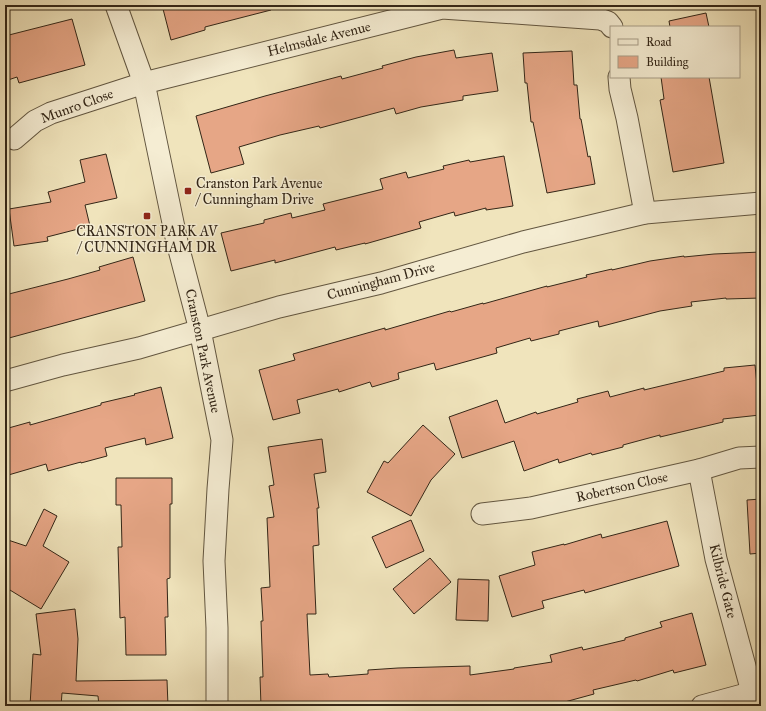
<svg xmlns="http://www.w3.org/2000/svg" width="766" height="711" font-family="'IM FELL Great Primer',serif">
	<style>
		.building { fill: #e6a686; stroke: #332617 }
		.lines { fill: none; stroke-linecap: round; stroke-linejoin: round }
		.minor-casing { stroke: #625640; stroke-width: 23 }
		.minor { stroke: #f5edd3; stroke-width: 21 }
		.poi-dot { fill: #8f2418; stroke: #f5edd3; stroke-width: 1.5 }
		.labels { text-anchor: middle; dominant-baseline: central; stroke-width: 3; stroke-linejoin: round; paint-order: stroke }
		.street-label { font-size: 14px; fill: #332617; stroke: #f5edd3 }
		.poi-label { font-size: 14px; fill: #332617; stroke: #f5edd3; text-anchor: start }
	</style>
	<rect width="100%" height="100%" fill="#f0e4bc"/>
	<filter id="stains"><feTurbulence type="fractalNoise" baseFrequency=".005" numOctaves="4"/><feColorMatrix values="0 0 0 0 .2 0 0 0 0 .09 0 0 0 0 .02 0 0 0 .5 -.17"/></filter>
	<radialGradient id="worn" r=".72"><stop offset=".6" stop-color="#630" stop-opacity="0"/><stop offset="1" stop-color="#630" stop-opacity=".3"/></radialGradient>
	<g class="building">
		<polygon points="162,5 271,5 271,10 205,27 205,30 171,40"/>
		<polygon points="706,13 709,27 670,27 669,21"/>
		<polygon points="72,19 85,65 19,83 17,77 5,81 5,36"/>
		<polygon points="454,50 456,58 492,53 498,91 463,96 463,100 421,107 396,114 394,108 320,128 319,126 280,135 239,147 244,164 211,173 196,116 265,96 341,76 342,79 383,68 382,66 416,57"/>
		<polygon points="572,51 574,85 577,85 580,119 581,119 588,157 590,156 595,184 547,193 533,122 531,122 527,83 525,83 523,53"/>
		<polygon points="661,77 709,77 724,163 673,172 660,100 664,99"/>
		<polygon points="106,154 117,198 85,205 90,226 47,237 48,241 14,246 9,209 51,202 48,192 85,182 80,160"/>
		<polygon points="504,156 513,206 486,210 486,208 455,216 454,212 419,222 421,228 365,244 365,243 336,250 335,247 275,263 275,260 231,271 221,233 264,223 264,220 291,213 292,218 325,210 323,204 383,189 380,179 406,172 408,178 444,169 443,166 469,160 470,162"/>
		<polygon points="761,252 761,298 726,299 726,298 691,302 692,306 660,311 599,327 598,321 559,331 559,334 531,341 530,338 496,348 497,353 436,370 434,363 398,373 399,379 372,387 370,382 339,392 338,389 297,400 300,413 273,420 259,370 295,360 293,354 385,328 385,330 450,311 451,312 483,303 483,304 547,286 547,287 587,277 586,275 612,269 612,270 650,261 684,256 684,257 714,254"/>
		<polygon points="133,257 145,301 9,338 5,325 5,295 68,279 100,270 99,267"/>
		<polygon points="755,365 760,415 723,419 723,422 660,437 660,435 623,445 623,447 592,455 591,453 559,463 558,459 524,471 514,441 462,458 449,417 497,400 505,423 536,412 537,414 578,402 577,399 608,391 610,397 644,388 644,390 724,371 724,368"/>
		<polygon points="161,387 173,438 146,445 145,438 105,448 107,456 81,463 81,462 48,471 46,464 5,476 5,429 30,422 30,425 101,405 101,403 135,395 134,394"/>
		<polygon points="423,425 455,454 431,480 411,516 367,492 384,461 388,463"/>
		<polygon points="322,439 326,472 314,474 319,508 317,508 319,545 313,546 316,614 307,614 310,675 328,674 329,677 368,674 368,670 398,668 470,666 470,675 514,669 514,668 552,662 550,655 582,647 583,650 625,640 625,638 662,627 660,622 692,613 706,665 674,673 673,670 637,681 636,680 593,690 594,694 550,706 261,706 260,677 263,677 261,621 263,621 261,588 270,587 267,518 274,517 269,486 274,485 268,447"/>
		<polygon points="116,478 172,478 172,504 170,504 170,578 167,579 168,617 165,617 166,655 126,655 125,617 120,618 118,547 122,547 121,505 116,505"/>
		<polygon points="761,499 761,553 750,554 747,500"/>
		<polygon points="44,509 57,516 43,546 69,562 41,609 5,587 5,539 26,546"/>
		<polygon points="411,520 424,551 386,568 372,537"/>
		<polygon points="667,521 679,566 585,593 584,590 542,601 544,608 512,617 499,576 535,565 532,552 564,544 564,545 601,534 602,538"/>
		<polygon points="430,558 451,582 414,614 393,589"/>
		<polygon points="458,579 489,580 488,621 456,620"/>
		<polygon points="75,609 78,639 76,681 167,680 168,706 99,706 98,696 62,693 61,706 30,706 33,654 41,655 36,614"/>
	</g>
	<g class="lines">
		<g class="minor-casing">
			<g id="minor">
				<polyline points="116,5 144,83 177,242 200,330 222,440 218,489 214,561 217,628 217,706"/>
				<polyline points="619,77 620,89 627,118 645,213"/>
				<polyline points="14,139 35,121 51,113 144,83 442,8 600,19 608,22 612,27"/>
				<polyline points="5,381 63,365 139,348 279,307 381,283 523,242 645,213 761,203"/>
				<polyline points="699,470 716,559 752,692"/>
				<polyline points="482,514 531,508 699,470 739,458 761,457"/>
				<polyline points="702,706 761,690"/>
			</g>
		</g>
		<use href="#minor" class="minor"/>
	</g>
	<g class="poi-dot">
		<rect x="184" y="187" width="8" height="8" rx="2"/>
		<rect x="143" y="212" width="8" height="8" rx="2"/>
	</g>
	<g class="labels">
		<g class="street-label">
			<text transform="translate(319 39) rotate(-14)">Helmsdale Avenue</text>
			<text transform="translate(77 106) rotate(-20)">Munro Close</text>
			<text transform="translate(381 281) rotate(-15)">Cunningham Drive</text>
			<text transform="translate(203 351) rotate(78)">Cranston Park Avenue</text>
			<text transform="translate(622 487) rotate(-13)">Robertson Close</text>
			<text transform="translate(723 581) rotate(76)">Kilbride Gate</text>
		</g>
		<g class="poi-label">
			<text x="196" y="183">Cranston Park Avenue<tspan x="196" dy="16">/ Cunningham Drive</tspan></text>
			<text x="147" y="231" text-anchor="middle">CRANSTON PARK AV<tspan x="147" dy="16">/ CUNNINGHAM DR</tspan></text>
		</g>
	</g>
	<rect width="766" height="711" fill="none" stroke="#f0e4bc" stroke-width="20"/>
	<rect x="6" y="6" width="754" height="699" fill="none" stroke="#332617" stroke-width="2"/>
	<rect x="10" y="10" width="746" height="691" fill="none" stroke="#332617"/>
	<rect x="610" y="26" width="130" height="52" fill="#f5edd3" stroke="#a79d88"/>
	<rect x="618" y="39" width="20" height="6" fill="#f5edd3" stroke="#a79d88"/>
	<text x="646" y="46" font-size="12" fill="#332617">Road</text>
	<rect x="618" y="56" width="20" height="12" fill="#e6a686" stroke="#a79d88"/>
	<text x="646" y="66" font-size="12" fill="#332617">Building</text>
	<rect width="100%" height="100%" filter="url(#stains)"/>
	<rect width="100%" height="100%" fill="url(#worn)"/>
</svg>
